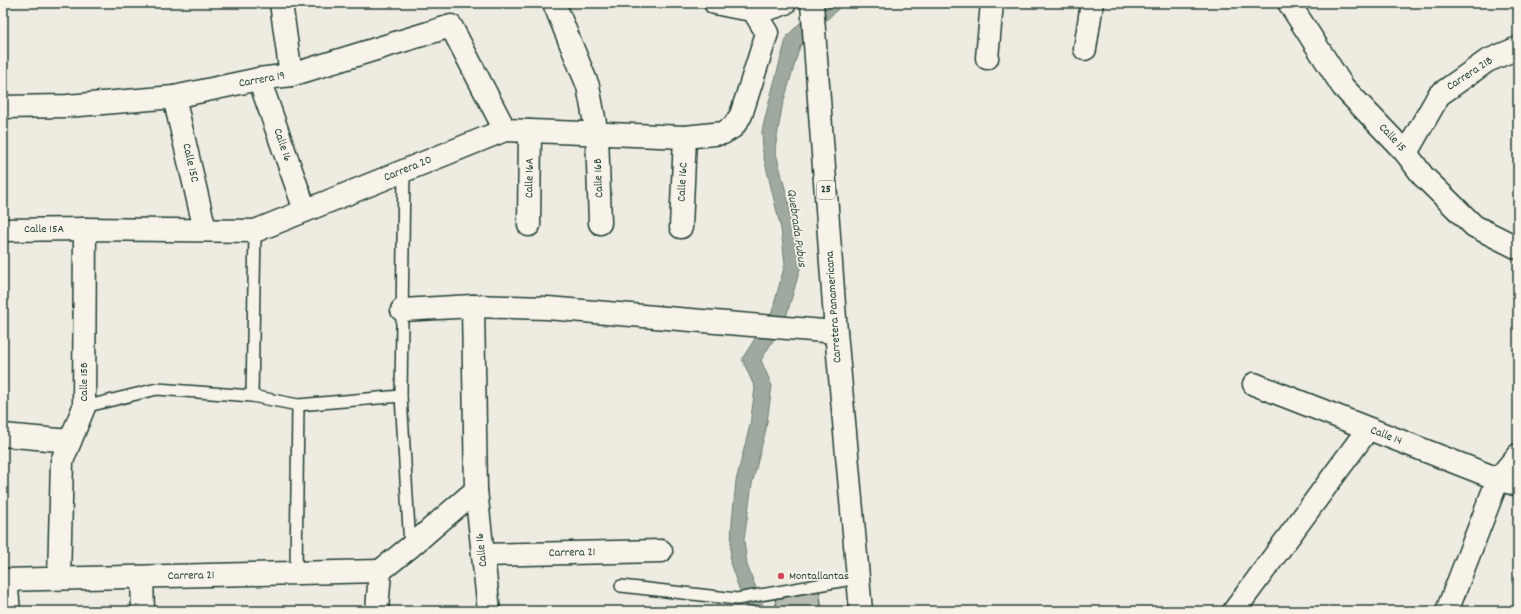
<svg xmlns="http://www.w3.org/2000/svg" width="1521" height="614" font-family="Dekko,sans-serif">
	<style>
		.water { fill: #9fa99f; stroke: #6c7e74 }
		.building { fill: #b5bbb0; stroke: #1f3d34 }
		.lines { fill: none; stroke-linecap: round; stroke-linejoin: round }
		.lane-casing { stroke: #1f3d34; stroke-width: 14 }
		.street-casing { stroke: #1f3d34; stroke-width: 25 }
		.highway-casing { stroke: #1f3d34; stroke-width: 25 }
		.lane { stroke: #f7f3e8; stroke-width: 11 }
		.street { stroke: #f7f3e8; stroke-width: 22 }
		.highway { stroke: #f7f3e8; stroke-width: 22 }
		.poi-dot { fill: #d1495b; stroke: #f7f3e8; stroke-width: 1.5 }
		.labels { text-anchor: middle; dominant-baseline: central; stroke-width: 3.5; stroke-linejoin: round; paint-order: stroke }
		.shield { fill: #f7f3e8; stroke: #60746a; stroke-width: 1 }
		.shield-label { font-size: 11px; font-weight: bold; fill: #1f3d34 }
		.street-label { font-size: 12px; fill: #1f3d34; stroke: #f7f3e8 }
		.poi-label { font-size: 12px; fill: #1f3d34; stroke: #f7f3e8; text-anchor: start }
		.water-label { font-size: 13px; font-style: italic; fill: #3f584f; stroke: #f7f3e8 }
	</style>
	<rect width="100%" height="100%" fill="#eeece1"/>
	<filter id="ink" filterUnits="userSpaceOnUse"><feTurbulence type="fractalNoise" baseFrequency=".025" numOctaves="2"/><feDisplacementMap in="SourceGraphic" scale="8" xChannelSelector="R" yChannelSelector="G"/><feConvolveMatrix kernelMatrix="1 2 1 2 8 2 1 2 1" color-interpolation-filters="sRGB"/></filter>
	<g filter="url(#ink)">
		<polygon class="water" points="820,3 844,3 800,46 782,107 775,149 796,232 800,269 785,321 761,360 772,386 766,429 752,484 744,540 747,565 765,611 747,611 730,563 732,522 736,481 750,425 755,388 742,359 772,312 785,264 781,229 763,154 762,131 770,98 787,36"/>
		<polygon class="building" points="819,590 822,611 777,611 775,598"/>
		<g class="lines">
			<g class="lane-casing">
				<g id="lane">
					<polyline points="404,171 401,396 410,547"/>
					<polyline points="252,396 255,231"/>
					<polyline points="84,407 157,389 252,396 298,405 401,396"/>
					<polyline points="296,573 298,405"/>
					<polyline points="621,586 737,599 858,578"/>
				</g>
			</g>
			<g class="street-casing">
				<g id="street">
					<polyline points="281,3 291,75"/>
					<polyline points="554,3 588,86 597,134 600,223"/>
					<path d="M 715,3 C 740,8 760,15 785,3"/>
					<polyline points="1289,3 1343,87 1406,153 1423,176 1474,226 1518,248"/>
					<polyline points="1085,49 1092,3"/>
					<polyline points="987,58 992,3"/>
					<polyline points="259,79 305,210"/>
					<polyline points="174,97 205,230"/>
					<polyline points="3,107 67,106 174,97 259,79 291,75 451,26 505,130"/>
					<polyline points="1406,153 1439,95 1487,61 1518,48"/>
					<polyline points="529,225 530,131"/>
					<polyline points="681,227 685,137"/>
					<polyline points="3,230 85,229 255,231 505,130 685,137 723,133 733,127 741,115 767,33 753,10"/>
					<polyline points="473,306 476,490 489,611"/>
					<polyline points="402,310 473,306 547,308 836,332"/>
					<polyline points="1254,384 1498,479 1518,485"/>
					<polyline points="3,435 70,441"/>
					<polyline points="483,555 661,551"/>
					<polyline points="380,571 410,547 476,490"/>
					<polyline points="142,577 143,611"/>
					<polyline points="59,578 62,461 84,407 85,229"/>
					<polyline points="3,580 380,571"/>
					<polyline points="6,580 9,611"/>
					<polyline points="377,611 380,571"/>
					<polyline points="1234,611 1368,429"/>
					<polyline points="1447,611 1498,479 1518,455"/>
				</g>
			</g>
			<g class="highway-casing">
				<polyline id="highway" points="812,3 836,332 861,611"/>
			</g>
			<use href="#lane" class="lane"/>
			<use href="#street" class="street"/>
			<use href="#highway" class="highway"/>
		</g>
	</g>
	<circle class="poi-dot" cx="781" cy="576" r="4"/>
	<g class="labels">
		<rect class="shield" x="817" y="181" width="18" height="18" rx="3"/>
		<g class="shield-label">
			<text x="826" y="190">25</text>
		</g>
		<g class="street-label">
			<text transform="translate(1470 74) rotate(-33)">Carrera 21B</text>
			<text transform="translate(262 80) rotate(-10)">Carrera 19</text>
			<text transform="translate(1392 138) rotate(47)">Calle 15</text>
			<text transform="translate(282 145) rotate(71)">Calle 16</text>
			<text transform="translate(190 163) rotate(77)">Calle 15C</text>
			<text transform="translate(408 169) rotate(-22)">Carrera 20</text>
			<text transform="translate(530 178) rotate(-89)">Calle 16A</text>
			<text transform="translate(599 178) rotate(-92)">Calle 16B</text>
			<text transform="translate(683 182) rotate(-87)">Calle 16C</text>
			<text x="44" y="229">Calle 15A</text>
			<text transform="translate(834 307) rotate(-94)">Carretera Panamericana</text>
			<text transform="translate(84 382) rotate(-90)">Calle 15B</text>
			<text transform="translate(1386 436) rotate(21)">Calle 14</text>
			<text transform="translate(482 550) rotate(-96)">Calle 16</text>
			<text transform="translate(572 553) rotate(-1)">Carrera 21</text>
			<text transform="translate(191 576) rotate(-1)">Carrera 21</text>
		</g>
		<g class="poi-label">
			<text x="789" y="576">Montallantas</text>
		</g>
		<g class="water-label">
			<text transform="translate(796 228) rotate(82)">Quebrada Pubus</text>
		</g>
	</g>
	<rect width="1521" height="614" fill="none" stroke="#f7f3e8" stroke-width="16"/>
	<rect x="8" y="8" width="1505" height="598" fill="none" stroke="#1f3d34" stroke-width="1.5" filter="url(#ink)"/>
</svg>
